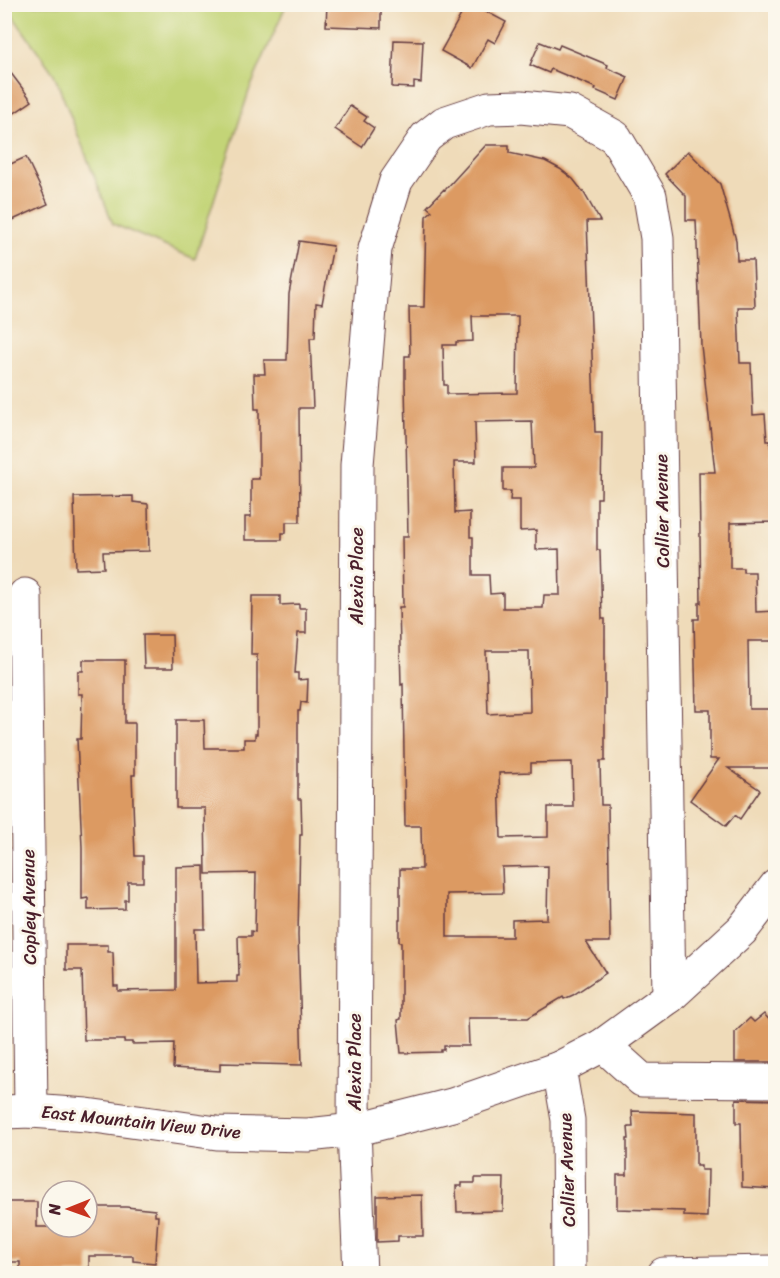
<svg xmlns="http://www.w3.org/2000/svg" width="780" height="1278" font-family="Sriracha,sans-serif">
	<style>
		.green { fill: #c3d477; stroke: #867a51; stroke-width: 1.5 }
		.building { fill: #dc9a62; fill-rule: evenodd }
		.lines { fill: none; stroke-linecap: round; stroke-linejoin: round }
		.minor-casing { stroke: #633b40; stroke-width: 35 }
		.minor { stroke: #fff; stroke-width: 33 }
		.labels { text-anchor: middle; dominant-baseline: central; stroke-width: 6; stroke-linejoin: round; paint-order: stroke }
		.street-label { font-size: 18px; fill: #4a1f2b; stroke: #fbf7ec }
	</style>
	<rect width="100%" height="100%" fill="#fbf7ec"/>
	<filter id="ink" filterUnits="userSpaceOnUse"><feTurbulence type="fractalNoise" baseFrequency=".0167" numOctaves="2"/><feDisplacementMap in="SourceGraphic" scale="12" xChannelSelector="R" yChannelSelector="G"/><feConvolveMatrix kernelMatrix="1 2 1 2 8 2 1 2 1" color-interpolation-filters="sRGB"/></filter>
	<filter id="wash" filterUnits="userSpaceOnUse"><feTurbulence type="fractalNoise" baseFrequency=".008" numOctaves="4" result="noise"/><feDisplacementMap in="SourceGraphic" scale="24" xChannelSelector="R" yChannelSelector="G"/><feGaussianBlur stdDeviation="1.35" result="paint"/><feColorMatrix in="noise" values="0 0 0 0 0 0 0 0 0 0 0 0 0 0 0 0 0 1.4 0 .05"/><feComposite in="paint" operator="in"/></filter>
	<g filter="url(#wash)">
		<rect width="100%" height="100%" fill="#efdbb9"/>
		<polygon class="green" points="5,5 286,5 249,91 195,259 113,224 54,74"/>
		<g id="blocks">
			<g class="building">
				<polygon points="327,4 381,4 381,28 326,26"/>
				<polygon points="467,4 472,4 506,22 495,43 488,39 472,68 441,51"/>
				<polygon points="394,40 423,41 421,83 414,82 414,88 392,87"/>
				<polygon points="540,42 558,49 560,45 608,65 607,68 628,77 618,100 595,90 596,88 551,69 549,73 530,65"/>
				<polygon points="4,64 32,101 4,120"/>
				<polygon points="350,106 367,117 364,121 374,128 362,147 335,129"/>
				<path d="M 486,145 L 509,145 L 509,153 L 545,161 L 560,169 L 573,179 L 584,193 L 600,221 L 587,221 L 595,432 L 602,432 L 601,498 L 597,498 L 597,550 L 600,550 L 602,619 L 605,619 L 605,761 L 600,761 L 601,805 L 608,805 L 610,942 L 586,942 L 606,973 L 573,995 L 564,999 L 563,997 L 528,1018 L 468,1018 L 469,1046 L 444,1046 L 444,1050 L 441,1050 L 441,1052 L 401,1053 L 398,1020 L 401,1019 L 401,942 L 399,942 L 399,920 L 400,920 L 400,869 L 422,869 L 421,826 L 405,826 L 403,684 L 401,685 L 399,607 L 403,607 L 402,537 L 408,537 L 405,382 L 405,356 L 410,356 L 409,307 L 424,307 L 426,216 L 432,211 L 427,207 L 444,189 L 445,190 ZM 472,316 L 518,316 L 517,393 L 447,394 L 447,385 L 444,385 L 443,345 L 456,345 L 456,342 L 473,341 ZM 532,421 L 534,468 L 503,468 L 503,491 L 511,491 L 510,500 L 520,500 L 520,531 L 536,530 L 536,550 L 559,549 L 560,595 L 544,595 L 543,608 L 503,608 L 503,593 L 490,594 L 489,575 L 473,575 L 473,537 L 470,537 L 470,512 L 455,513 L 454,462 L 476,462 L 475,422 ZM 486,651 L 529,651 L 530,712 L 488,714 ZM 572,762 L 573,807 L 548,807 L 548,837 L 501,838 L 499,773 L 531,772 L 531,763 ZM 548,866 L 547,919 L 512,920 L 512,937 L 447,937 L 447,894 L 503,893 L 502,867 Z"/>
				<polygon points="688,151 720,184 736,240 737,260 753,260 755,307 738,307 740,363 751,363 753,415 765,414 767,441 770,441 774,487 775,522 730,523 730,568 743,568 743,572 755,572 756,612 776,611 776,641 748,641 749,709 770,709 771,726 776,726 776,768 728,768 760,790 740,819 735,815 726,826 690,800 719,759 710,759 710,710 696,710 694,619 699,619 699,603 701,603 699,472 715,472 701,345 696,220 686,220 686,196 665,174"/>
				<polygon points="26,157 48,204 4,224 4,167"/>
				<polygon points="299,241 333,246 322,304 316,303 315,338 310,338 313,408 299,408 300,522 286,522 286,533 282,533 282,540 245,540 245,517 251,517 251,479 259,479 259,409 255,409 254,374 265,374 264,360 287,360 289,294"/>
				<polygon points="133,496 133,502 148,504 149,551 103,552 104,568 76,569 74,497"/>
				<polygon points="252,596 280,596 280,605 299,604 299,608 306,608 306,633 298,633 295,673 298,673 298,680 308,679 307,703 301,702 300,711 298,711 298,799 301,799 302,835 300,835 298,935 302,1065 220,1063 220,1071 173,1068 174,1043 132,1044 132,1042 124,1042 124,1040 84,1040 82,970 66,970 66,945 108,945 108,952 113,952 114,986 118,986 118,991 176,990 176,867 204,866 205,929 195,929 196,983 237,982 237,976 239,976 238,936 251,936 251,931 255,932 256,873 206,874 205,808 176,808 176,720 204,720 205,748 244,748 244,739 255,739 255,734 257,734 257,655 251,655"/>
				<polygon points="143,635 172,635 173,668 144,668"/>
				<polygon points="83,660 125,660 125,723 135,723 135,775 132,775 135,856 143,856 143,882 128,882 128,900 125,900 125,909 88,910 88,898 82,899 82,847 77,739 81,739 82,694 78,694 78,671 83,671"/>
				<polygon points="764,1014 776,1027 776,1062 735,1062 735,1032 750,1018 754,1022"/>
				<polygon points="736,1099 776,1100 776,1189 742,1187 741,1123 736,1123"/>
				<polygon points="632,1111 696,1113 696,1166 701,1166 701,1170 708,1170 707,1217 684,1216 684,1211 617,1209 617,1175 627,1175 627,1139 629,1139 628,1127 633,1127"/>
				<polygon points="475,1178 504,1178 503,1211 457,1212 456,1186 462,1186 462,1183 475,1183"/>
				<polygon points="422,1195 423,1236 398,1236 398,1241 377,1242 377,1196"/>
				<polygon points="4,1202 37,1202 37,1227 87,1227 87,1207 126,1207 155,1210 155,1216 158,1216 155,1263 133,1261 133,1256 89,1256 89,1274 20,1274 20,1262 4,1262"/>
			</g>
		</g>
	</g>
	<g filter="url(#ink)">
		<use href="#blocks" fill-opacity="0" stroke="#633b40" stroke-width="1.5"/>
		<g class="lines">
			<g class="minor-casing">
				<g id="minor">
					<polyline points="25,595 31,1111"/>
					<polyline points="603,1045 642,1080 776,1081"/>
					<polyline points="559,1068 568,1120 569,1274"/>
					<polyline points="4,1112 31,1111 87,1115 217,1133 308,1135 354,1130 452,1105 559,1068 603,1045 669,997 742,930 776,886"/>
					<polyline points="360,1274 354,1130 357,465 375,249 396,181 426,137 444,123 489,108 521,107 570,112 615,137 650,196 657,238 669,997"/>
					<polyline points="664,1274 776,1272"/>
				</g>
			</g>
			<use href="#minor" class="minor"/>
		</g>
	</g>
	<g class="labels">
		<g class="street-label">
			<text transform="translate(662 511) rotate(-91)">Collier Avenue</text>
			<text transform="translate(357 576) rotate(-90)">Alexia Place</text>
			<text transform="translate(29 907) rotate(-91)">Copley Avenue</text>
			<text transform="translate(355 1062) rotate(-90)">Alexia Place</text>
			<text transform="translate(141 1122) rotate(6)">East Mountain View Drive</text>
			<text transform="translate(567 1170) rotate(-92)">Collier Avenue</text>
		</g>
	</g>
	<rect width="780" height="1278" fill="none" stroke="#fbf7ec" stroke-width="24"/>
	<g transform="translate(69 1209) rotate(269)"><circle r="28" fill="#fbf7ec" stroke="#b4a19f" stroke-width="1.5"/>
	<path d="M0-4.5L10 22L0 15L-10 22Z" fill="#c8321e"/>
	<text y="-9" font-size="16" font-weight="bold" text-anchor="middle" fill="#4a1f2b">N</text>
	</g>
</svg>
